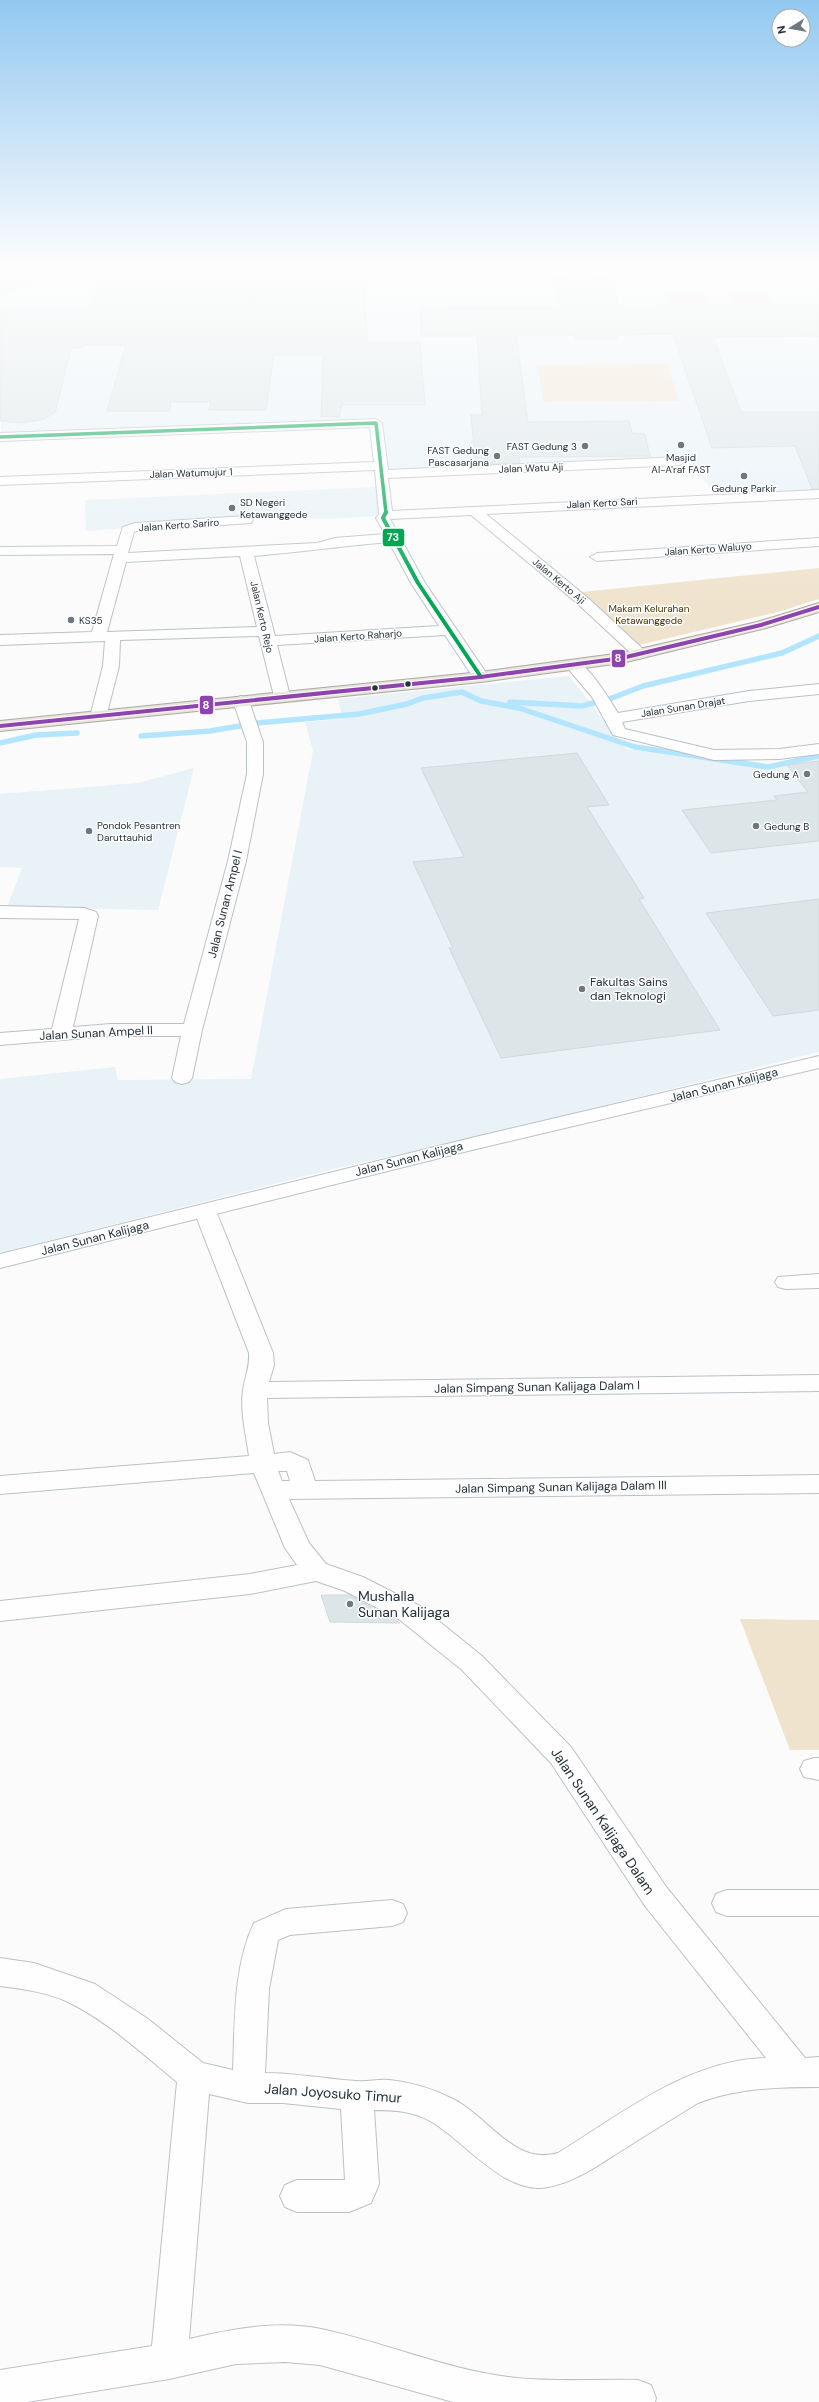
<svg xmlns="http://www.w3.org/2000/svg" width="819" height="2402" font-family="'DM Sans',sans-serif">
	<style>
		.built { fill: #e8f2f7 }
		.green { fill: #efe3cd }
		.lines { fill: none; stroke-linecap: round; stroke-linejoin: round }
		.stream { stroke: #b4e5fe; stroke-width: 5.5 }
		.building { fill: #dce5e8; stroke: #d2d9dc }
		.minor-casing { stroke: #bac1c5; stroke-width: 2 }
		.secondary-casing { stroke: #bac1c5; stroke-width: 2 }
		.primary-casing { stroke: #aeaa9f; stroke-width: 2 }
		.minor { fill: #fefefe; fill-rule: evenodd }
		.secondary { fill: #fefefe; fill-rule: evenodd }
		.primary { fill: #e8e5df; fill-rule: evenodd }
		.bus-1-far1-casing { stroke: #fff; stroke-width: 5 }
		.bus-1-casing { stroke: #fff; stroke-width: 6 }
		.bus-2-casing { stroke: #fff; stroke-width: 6 }
		.bus-1-far1 { stroke: #00a651; stroke-width: 3.5 }
		.bus-1 { stroke: #00a651; stroke-width: 4 }
		.bus-2 { stroke: #8e44ad; stroke-width: 4 }
		.poi-dot { fill: #6f787e; stroke: #fff; stroke-width: 1.5 }
		.bus-dot { fill: #23323a; stroke: #fff; stroke-width: 1.5 }
		.labels { text-anchor: middle; dominant-baseline: central; stroke-width: 3; stroke-linejoin: round; paint-order: stroke }
		.far-poi-label { font-size: 10px; fill: #23323a; stroke: #fff; text-anchor: start }
		.far-street-label { font-size: 10px; fill: #23323a; stroke: #fff }
		.far-park-label { font-size: 10px; fill: #483100; stroke: #fff }
		.street-label { font-size: 12px; fill: #23323a; stroke: #fff }
		.poi-label { font-size: 12px; fill: #23323a; stroke: #fff; text-anchor: start }
		.near-poi-label { font-size: 14px; fill: #23323a; stroke: #fff; text-anchor: start }
		.near-street-label { font-size: 14px; fill: #23323a; stroke: #fff }
		.line-badge { stroke: #fff; stroke-width: 1.5 }
		.badge-label { font-size: 11px; text-anchor: middle; font-weight: bold; fill: #fff }
	</style>
	<rect width="100%" height="100%" fill="#fbfbfb"/>
	<g class="built">
		<polygon points="0,269 819,269 819,492 727,497 716,494 685,459 396,471 388,469 380,417 1,434"/>
		<polygon points="376,487 379,516 329,519 275,517 86,531 85,500"/>
		<polygon points="569,676 626,749 777,769 795,762 819,758 819,1052 486,1135 333,1169 0,1253 0,1079 115,1067 118,1080 251,1079 313,751 305,722 343,719 338,699"/>
		<polygon points="194,768 158,910 7,907 22,868 0,867 0,794 138,783"/>
	</g>
	<g class="green">
		<polygon points="666,294 705,294 710,306 670,306"/>
		<polygon points="727,294 767,294 773,305 732,306"/>
		<polygon points="667,364 679,401 544,402 537,365"/>
		<polygon points="819,568 819,599 778,612 639,645 582,592"/>
		<polygon points="740,1619 819,1620 819,1750 790,1750"/>
	</g>
	<g class="lines">
		<g class="stream">
			<polyline points="510,702 582,706 612,698 643,686 782,653 819,636"/>
			<polyline points="141,736 210,731 257,723 359,714 407,704 423,698 462,692 481,701 519,708 635,747 768,767 819,756"/>
			<polyline points="0,743 36,735 77,733"/>
		</g>
	</g>
	<g class="building">
		<polygon points="0,269 59,269 0,297"/>
		<polygon points="106,269 365,269 367,342 420,342 425,405 342,405 339,417 321,417 323,355 274,355 266,410 209,410 211,402 171,402 170,411 107,411 126,345 83,345 82,348 71,348 55,413 41,420 20,423 0,421 0,308 90,308"/>
		<polygon points="570,269 591,269 592,278 612,278 619,306 819,305 819,336 713,337 741,412 819,412 819,489 812,489 795,446 712,448 673,334 616,335 617,339 576,339 575,335 516,335 528,422 629,421 632,433 645,434 650,456 519,457 520,463 476,465 471,415 482,415 477,336 421,336 420,308 558,307 552,278 572,278"/>
		<polygon points="577,753 609,805 587,807 644,898 639,899 720,1030 501,1058 449,948 453,948 413,862 464,857 421,768"/>
		<polygon points="819,761 819,841 711,853 682,810 777,800 774,796 808,792 787,765"/>
		<polygon points="819,899 819,1010 773,1016 706,913"/>
		<polygon points="321,1595 349,1595 400,1623 330,1622"/>
	</g>
	<g class="lines">
		<g class="minor-casing">
			<g id="minor">
				<path d="M 376,419 L 382,423 L 388,470 L 680,457 L 686,461 L 680,465 L 388,478 L 392,511 L 819,490 L 819,498 L 486,514 L 588,598 L 645,651 L 648,654 L 640,659 L 635,657 L 578,604 L 471,515 L 390,519 L 425,583 L 489,677 L 487,680 L 475,680 L 445,635 L 277,645 L 290,696 L 288,699 L 276,699 L 274,696 L 259,636 L 120,640 L 119,666 L 106,717 L 104,720 L 92,720 L 90,717 L 103,666 L 105,641 L 0,645 L 0,635 L 92,632 L 114,554 L 0,555 L 0,547 L 117,546 L 123,527 L 135,523 L 246,516 L 253,520 L 251,523 L 137,531 L 134,532 L 128,553 L 317,543 L 335,538 L 385,534 L 376,518 L 379,514 L 375,470 L 0,485 L 0,477 L 374,462 L 370,427 L 0,441 L 0,433 ZM 389,542 L 411,583 L 439,626 L 275,636 L 254,556 C 300,552 344,546 389,542 ZM 240,556 L 257,627 L 107,632 L 126,562 Z"/>
				<polygon points="819,538 819,546 597,561 590,557 597,553"/>
				<path d="M 573,660 C 589,664 609,699 618,713 L 749,691 L 819,684 L 819,694 L 749,701 L 622,722 L 625,729 L 714,750 L 779,749 L 819,744 L 819,754 L 779,759 L 714,760 L 613,735 L 592,697 L 565,665 Z"/>
				<polygon points="241,696 247,698 249,701 263,742 263,774 246,861 202,1030 192,1078 189,1082 182,1084 175,1082 172,1078 181,1036 111,1036 0,1045 0,1033 52,1029 79,919 0,918 0,906 84,908 96,912 98,916 73,1027 111,1024 184,1024 228,861 247,774 247,742 233,701 235,698"/>
				<path d="M 205,1204 L 213,1206 L 216,1211 L 273,1353 L 274,1365 L 269,1382 L 819,1375 L 819,1391 L 267,1398 L 268,1423 L 274,1454 L 290,1452 L 308,1460 L 315,1481 L 819,1475 L 819,1493 L 289,1499 L 309,1543 L 326,1564 L 363,1577 L 420,1606 L 482,1656 L 571,1747 L 667,1888 L 805,2058 L 819,2057 L 819,2087 C 777,2087 737,2088 698,2103 C 672,2119 646,2135 621,2151 C 598,2165 576,2182 548,2187 C 505,2196 464,2140 430,2121 C 413,2111 393,2110 374,2110 L 379,2184 L 371,2203 L 349,2212 L 297,2212 L 285,2207 L 280,2196 L 285,2185 L 297,2180 L 345,2180 L 341,2109 L 283,2103 L 248,2103 L 209,2094 L 189,2339 C 231,2329 277,2320 321,2329 C 387,2343 449,2371 517,2378 C 557,2382 598,2379 638,2380 L 651,2385 L 656,2398 L 655,2402 L 453,2402 L 320,2365 L 285,2362 L 236,2364 L 169,2379 L 27,2402 L 0,2402 L 0,2370 L 152,2346 L 177,2082 C 144,2055 112,2025 74,2005 C 52,1993 25,1989 0,1986 L 0,1958 L 34,1963 L 95,1984 L 148,2019 L 203,2063 L 233,2070 C 235,2022 233,1967 254,1923 L 286,1909 L 392,1900 L 403,1904 L 407,1913 L 403,1922 L 392,1926 L 290,1935 L 278,1940 L 269,1989 L 265,2073 C 296,2073 325,2079 356,2081 C 367,2082 378,2079 389,2080 C 411,2082 433,2089 453,2099 C 488,2116 514,2166 558,2153 C 622,2114 688,2060 766,2058 L 645,1906 L 551,1763 L 462,1670 L 400,1620 L 345,1591 L 316,1581 L 250,1594 L 0,1621 L 0,1601 L 250,1574 L 297,1565 L 285,1548 L 254,1473 L 0,1494 L 0,1476 L 249,1456 C 246,1435 240,1411 243,1390 C 245,1377 250,1367 249,1353 L 194,1211 L 197,1206 ZM 278,1471 L 287,1471 L 290,1481 L 282,1481 Z"/>
				<polygon points="819,1274 819,1288 786,1289 778,1287 775,1282 778,1277"/>
				<polygon points="814,1758 819,1758 819,1780 804,1777 800,1769 804,1761"/>
				<polygon points="727,1890 819,1890 819,1916 727,1916 716,1912 712,1903 716,1894"/>
			</g>
		</g>
		<g class="secondary-casing">
			<polygon id="secondary" points="819,1056 819,1068 472,1150 0,1268 0,1254 471,1138"/>
		</g>
		<g class="primary-casing">
			<polygon id="primary" points="819,603 819,612 766,628 622,663 481,682 0,731 0,721 481,672 622,653 757,622"/>
		</g>
		<use href="#minor" class="minor"/>
		<use href="#secondary" class="secondary"/>
		<use href="#primary" class="primary"/>
		<g class="bus-1-far1-casing">
			<polyline id="bus-1-far1" points="0,437 376,423 386,513"/>
		</g>
		<g class="bus-1-casing">
			<polyline id="bus-1" points="386,512 383,518 418,583 481,677"/>
		</g>
		<g class="bus-2-casing">
			<polyline id="bus-2" points="0,726 481,677 622,658 761,625 819,607"/>
		</g>
		<use href="#bus-1-far1" class="bus-1-far1"/>
		<use href="#bus-1" class="bus-1"/>
		<use href="#bus-2" class="bus-2"/>
	</g>
	<linearGradient id="sky" x2="0" y2="1"><stop stop-color="#93c8f1"/><stop offset="0.44" stop-color="#fdfdfd"/><stop offset="1" stop-color="#fdfdfd" stop-opacity="0"/></linearGradient>
	<rect width="819" height="605" fill="url(#sky)"/>
	<g class="poi-dot">
		<circle cx="681" cy="445" r="4"/>
		<circle cx="585" cy="446" r="4"/>
		<circle cx="497" cy="456" r="4"/>
		<circle cx="744" cy="476" r="4"/>
		<circle cx="232" cy="508" r="4"/>
		<circle cx="71" cy="620" r="4"/>
		<circle cx="807" cy="774" r="4"/>
		<circle cx="756" cy="826" r="4"/>
		<circle cx="89" cy="831" r="4"/>
		<circle cx="582" cy="989" r="4"/>
		<circle cx="350" cy="1604" r="4"/>
	</g>
	<g class="bus-dot">
		<circle cx="408" cy="684" r="3.5"/>
		<circle cx="375" cy="688" r="3.5"/>
	</g>
	<g class="labels">
		<g class="far-poi-label">
			<text x="577" y="446" text-anchor="end">FAST Gedung 3</text>
			<text x="489" y="450" text-anchor="end">FAST Gedung<tspan x="489" dy="12">Pascasarjana</tspan></text>
			<text x="681" y="457" text-anchor="middle">Masjid<tspan x="681" dy="12">Al-A'raf FAST</tspan></text>
			<text x="744" y="488" text-anchor="middle">Gedung Parkir</text>
			<text x="240" y="502">SD Negeri<tspan x="240" dy="12">Ketawanggede</tspan></text>
			<text x="79" y="620">KS35</text>
			<text x="799" y="774" text-anchor="end">Gedung A</text>
			<text x="97" y="825">Pondok Pesantren<tspan x="97" dy="12">Daruttauhid</tspan></text>
			<text x="764" y="826">Gedung B</text>
		</g>
		<g class="far-street-label">
			<text transform="translate(531 468) rotate(-2)">Jalan Watu Aji</text>
			<text transform="translate(191 473) rotate(-2)">Jalan Watumujur 1</text>
			<text transform="translate(602 503) rotate(-3)">Jalan Kerto Sari</text>
			<text transform="translate(179 525) rotate(-4)">Jalan Kerto Sariro</text>
			<text transform="translate(708 549) rotate(-4)">Jalan Kerto Waluyo</text>
			<text transform="translate(559 581) rotate(40)">Jalan Kerto Aji</text>
			<text transform="translate(262 617) rotate(77)">Jalan Kerto Rejo</text>
			<text transform="translate(358 636) rotate(-4)">Jalan Kerto Raharjo</text>
			<text transform="translate(683 707) rotate(-9)">Jalan Sunan Drajat</text>
		</g>
		<g class="far-park-label">
			<text x="649" y="608">Makam Kelurahan<tspan x="649" dy="12">Ketawanggede</tspan></text>
		</g>
		<g class="street-label">
			<text transform="translate(225 904) rotate(-76)">Jalan Sunan Ampel I</text>
			<text transform="translate(96 1033) rotate(-3)">Jalan Sunan Ampel II</text>
			<text transform="translate(724 1085) rotate(-14)">Jalan Sunan Kalijaga</text>
			<text transform="translate(409 1159) rotate(-14)">Jalan Sunan Kalijaga</text>
			<text transform="translate(95 1238) rotate(-14)">Jalan Sunan Kalijaga</text>
			<text transform="translate(537 1387) rotate(-1)">Jalan Simpang Sunan Kalijaga Dalam I</text>
			<text transform="translate(561 1487) rotate(-1)">Jalan Simpang Sunan Kalijaga Dalam III</text>
		</g>
		<g class="poi-label">
			<text x="590" y="982">Fakultas Sains<tspan x="590" dy="14">dan Teknologi</tspan></text>
		</g>
		<g class="near-poi-label">
			<text x="358" y="1596">Mushalla<tspan x="358" dy="16">Sunan Kalijaga</tspan></text>
		</g>
		<g class="near-street-label">
			<text transform="translate(603 1821) rotate(56)">Jalan Sunan Kalijaga Dalam</text>
			<text transform="translate(333 2093) rotate(4)">Jalan Joyosuko Timur</text>
		</g>
	</g>
	<g class="line-badge">
		<rect x="382" y="528" width="23" height="19" rx="4" fill="#00a651"/>
		<rect x="611" y="649" width="15" height="19" rx="4" fill="#8e44ad"/>
		<rect x="199" y="695" width="15" height="20" rx="4" fill="#8e44ad"/>
	</g>
	<g class="badge-label">
		<text x="393" y="541">73</text>
		<text x="618" y="662">8</text>
		<text x="206" y="709">8</text>
	</g>
	<g transform="translate(791 28) rotate(259)"><circle r="19" fill="#ffffff" stroke="#a7adb0"/>
	<path d="M0-3L7 15L0 10L-7 15Z" fill="#6f787e"/>
	<text y="-6" font-size="11" font-weight="bold" text-anchor="middle" fill="#23323a">N</text>
	</g>
</svg>
